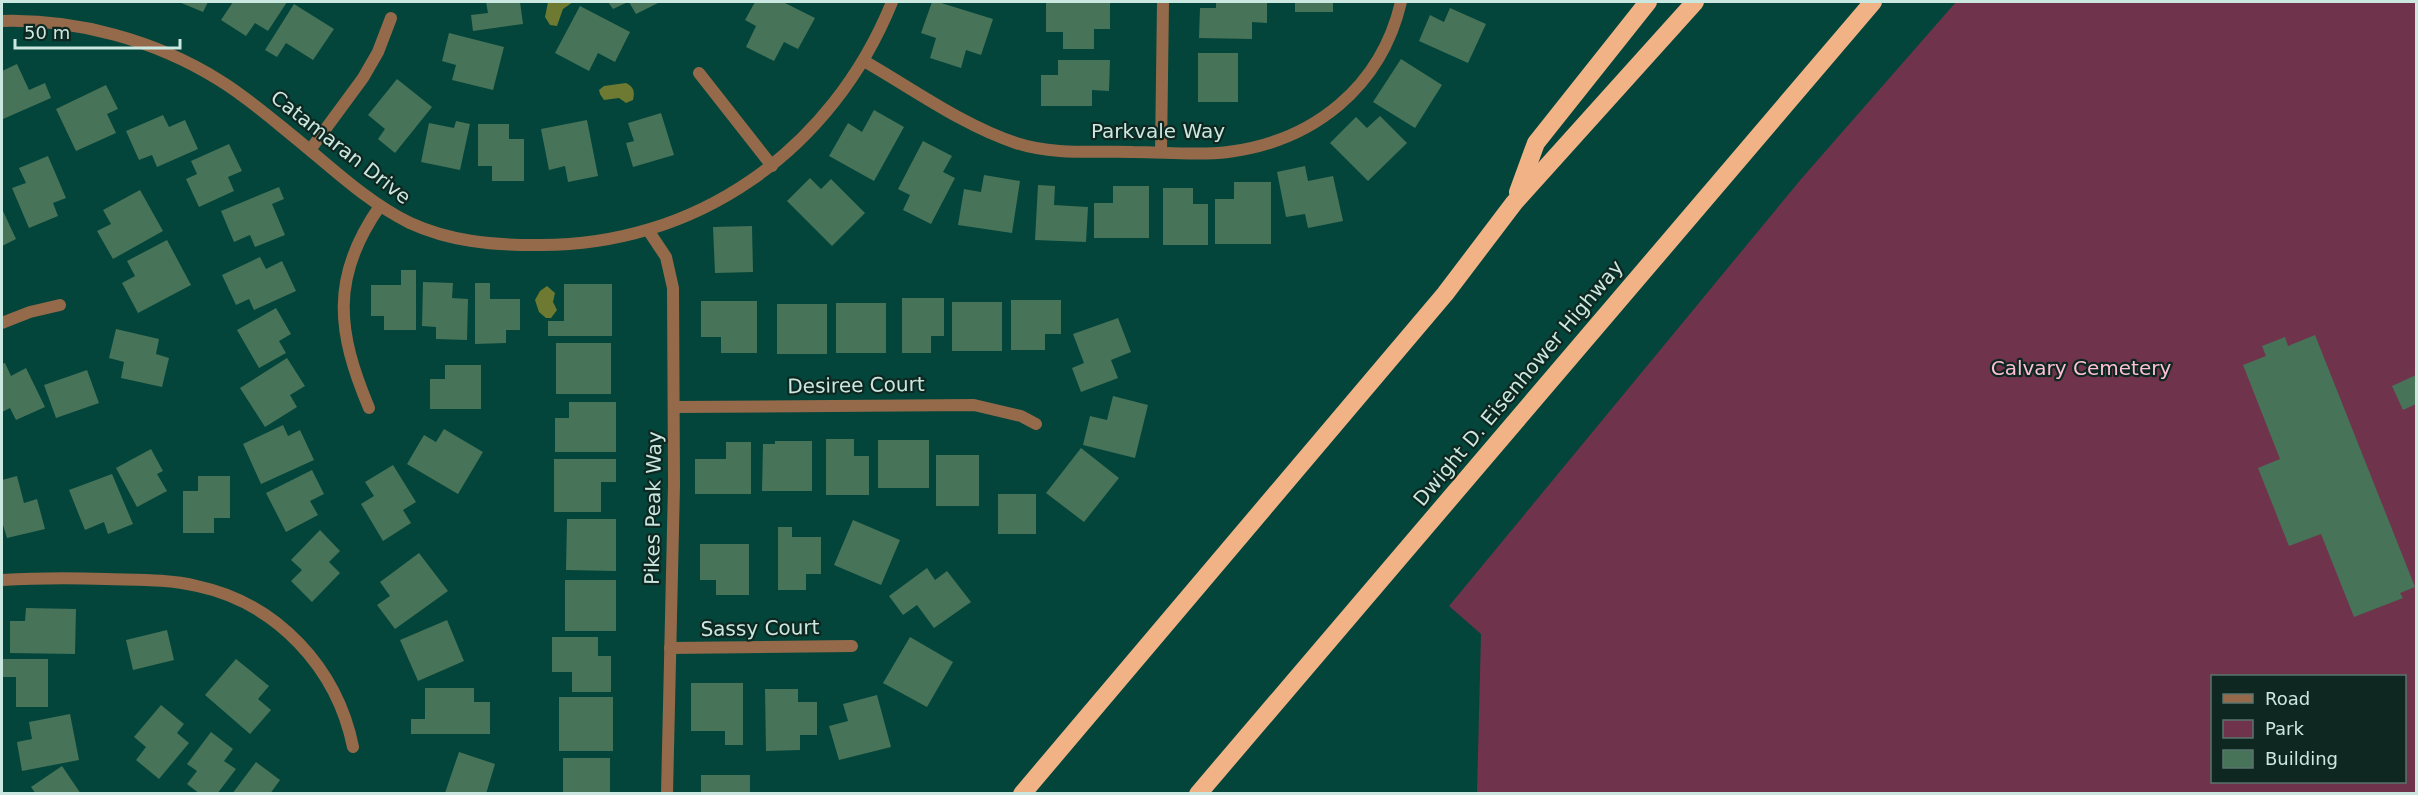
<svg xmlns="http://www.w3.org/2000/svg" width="2418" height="795" font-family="'DejaVu Sans',sans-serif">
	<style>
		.green { fill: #6f344b; fill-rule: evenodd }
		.water { fill: #6e7a32 }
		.building { fill: #477359 }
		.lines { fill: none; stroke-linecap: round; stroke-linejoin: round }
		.street { stroke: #946a4a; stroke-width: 12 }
		.highway { stroke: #f1b385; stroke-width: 18 }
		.labels { text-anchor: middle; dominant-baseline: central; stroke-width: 4.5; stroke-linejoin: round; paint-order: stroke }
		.street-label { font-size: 20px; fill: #cbe8e0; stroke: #0f2721 }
		.park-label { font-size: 20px; fill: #fdbfd3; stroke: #0f2721 }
	</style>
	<rect width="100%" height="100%" fill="#03453a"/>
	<path class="green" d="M 1956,2 L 2416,2 L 2416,793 L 1477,793 L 1481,634 L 1449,606 L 1802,178 ZM 2212,676 L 2404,676 L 2404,782 L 2212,782 Z"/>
	<g class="water">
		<polygon points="548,2 573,2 563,9 557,26 550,25 545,17"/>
		<path d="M 626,83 C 634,87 635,92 633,100 L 626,103 L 619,98 L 604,100 L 600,94 L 599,90 L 604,86 Z"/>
		<polygon points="547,286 555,293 553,302 557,310 551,318 546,318 539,312 535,300 540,291"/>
	</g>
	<g class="building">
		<polygon points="179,2 208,2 203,12"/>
		<polygon points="233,2 287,2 268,31 255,23 246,36 221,20"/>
		<polygon points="486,2 520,2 523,24 473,31 471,15 488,13"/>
		<polygon points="608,2 628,2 613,9"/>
		<polygon points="629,2 660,2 636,14"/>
		<polygon points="755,2 783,2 815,18 798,49 784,42 774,61 746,47 756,26 745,20"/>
		<polygon points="932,2 938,2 993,19 981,55 966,50 961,68 930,58 936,38 921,33"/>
		<polygon points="1046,2 1110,2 1110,29 1094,29 1094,49 1063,49 1063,32 1046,32"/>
		<polygon points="1216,2 1267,2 1267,23 1252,22 1252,39 1199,38 1200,8 1216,8"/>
		<rect x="1295" y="2" width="38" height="10"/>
		<polygon points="294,4 334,29 313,60 286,43 277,57 265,50"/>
		<polygon points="580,6 630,32 615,62 598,53 589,71 555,53"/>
		<polygon points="1450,8 1486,24 1468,63 1419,41 1430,15 1444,22"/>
		<polygon points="449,33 504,47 493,90 452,80 456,65 442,61"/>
		<rect x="1198" y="53" width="40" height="49"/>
		<polygon points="1401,59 1442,85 1415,128 1373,102"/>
		<polygon points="1058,60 1110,60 1109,91 1092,90 1092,106 1041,106 1041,75 1058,75"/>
		<polygon points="17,64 29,90 45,83 51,98 3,119 2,114 2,71"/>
		<polygon points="397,79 432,107 395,153 378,139 385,129 368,115"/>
		<polygon points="106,85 118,109 107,114 116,133 76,151 56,109"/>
		<polygon points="874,110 904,127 874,181 829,156 848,123 862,132"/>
		<polygon points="661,113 674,155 633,167 626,143 634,141 628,123"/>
		<polygon points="163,115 169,127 185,120 198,149 157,167 152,155 139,160 126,131"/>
		<polygon points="1380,116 1407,143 1368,181 1330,143 1356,117 1367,128"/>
		<polygon points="587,120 598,176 568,182 565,166 549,170 541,129"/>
		<polygon points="456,121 470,124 460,170 421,162 429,123 454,128"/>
		<polygon points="478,124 509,124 509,139 524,139 524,181 492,181 492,166 478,166"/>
		<polygon points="923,141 952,156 943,172 955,178 931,224 903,210 910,195 898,189"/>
		<polygon points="229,144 242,171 228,177 234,191 199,207 186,179 197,174 191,161"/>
		<polygon points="48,156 66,198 53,203 58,216 29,228 12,188 26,183 19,168"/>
		<polygon points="1305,166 1308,181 1333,176 1343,221 1308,228 1305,214 1286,217 1277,172"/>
		<polygon points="984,175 1020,181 1012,233 958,225 964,189 981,192"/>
		<polygon points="810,178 821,189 831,179 865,213 832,246 787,201"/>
		<polygon points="1234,182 1271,182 1271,244 1215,244 1215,199 1234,199"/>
		<polygon points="1038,185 1055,186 1054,205 1088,207 1086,242 1035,240"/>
		<polygon points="1113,186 1149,186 1149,238 1094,238 1094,203 1113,203"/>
		<polygon points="279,187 284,199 272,204 285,235 255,247 250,235 234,242 221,211"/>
		<polygon points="1163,188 1193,188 1193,204 1208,204 1208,245 1163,245"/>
		<polygon points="140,190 163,231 113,259 97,231 111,224 103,210"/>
		<polygon points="2,209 16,239 2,246"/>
		<polygon points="752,226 753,272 715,273 713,227"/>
		<polygon points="167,240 191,285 138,313 122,283 135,276 127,261"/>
		<polygon points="260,257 266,269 282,261 296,291 254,310 249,299 236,305 222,275"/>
		<polygon points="401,270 416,270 416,330 384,330 384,316 371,316 371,285 401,285"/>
		<polygon points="423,282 453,283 452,298 468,299 467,340 436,339 436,327 422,326"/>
		<polygon points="475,283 490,283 490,299 520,299 520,330 506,330 506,343 475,344"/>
		<polygon points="564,284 612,284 612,336 548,336 548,321 564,321"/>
		<polygon points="902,298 944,298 944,336 931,336 931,353 902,353"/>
		<polygon points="1011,300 1061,300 1061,334 1045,334 1045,350 1011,350"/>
		<polygon points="701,301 757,301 757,353 721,353 721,337 701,337"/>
		<rect x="952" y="302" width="50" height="49"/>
		<rect x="836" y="303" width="50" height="50"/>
		<rect x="777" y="304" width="50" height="50"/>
		<polygon points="276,308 291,334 279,341 286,353 259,368 237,330"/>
		<polygon points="1118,318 1131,352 1111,360 1118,378 1081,392 1072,368 1084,363 1073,334"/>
		<polygon points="116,329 159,339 156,354 169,358 162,387 121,378 124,362 109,358"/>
		<polygon points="2315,335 2415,587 2400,593 2403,598 2354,617 2321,534 2289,546 2258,468 2280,459 2243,365 2266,356 2262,346 2285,337 2288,346"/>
		<rect x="556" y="343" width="55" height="51"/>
		<polygon points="287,358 305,386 290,395 297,407 265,427 240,388"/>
		<polygon points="5,363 11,376 26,368 45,407 16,420 10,408 2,412 2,364"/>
		<polygon points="445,365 481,365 481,409 430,409 430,379 445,379"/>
		<polygon points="87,370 99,403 56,418 44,385"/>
		<polygon points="2416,375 2416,404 2403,410 2392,386"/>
		<polygon points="1113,396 1148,405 1135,458 1083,445 1090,416 1107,420"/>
		<polygon points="569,402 616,402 616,452 555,452 555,418 569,418"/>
		<polygon points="283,425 288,436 300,430 314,460 261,484 243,444"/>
		<polygon points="444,429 483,452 458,494 407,464 424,435 436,442"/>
		<polygon points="826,439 854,439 854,456 869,456 869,495 826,495"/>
		<rect x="878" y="440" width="51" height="48"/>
		<polygon points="775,441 812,441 812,491 762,491 763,444 775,444"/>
		<polygon points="726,442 751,442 751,494 695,494 695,459 726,459"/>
		<polygon points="1081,448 1119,478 1084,522 1046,493"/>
		<polygon points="151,449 163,471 157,474 167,491 137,507 116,468"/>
		<rect x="936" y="455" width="43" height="51"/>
		<polygon points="554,459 616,459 616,482 601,482 601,512 554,512"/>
		<polygon points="393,465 416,502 403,510 411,523 383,541 361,504 374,496 365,482"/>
		<polygon points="312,470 324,494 310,501 318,515 286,532 266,493"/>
		<polygon points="112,474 133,524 108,534 104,522 85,530 69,490"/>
		<polygon points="17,476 24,503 37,499 45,529 7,538 3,525 2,525 2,480"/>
		<polygon points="198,476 230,476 230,518 214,518 214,533 183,533 183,491 198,491"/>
		<rect x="998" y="494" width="38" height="40"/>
		<polygon points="567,519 616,519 616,571 566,570"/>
		<polygon points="853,520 900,540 881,585 834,565"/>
		<polygon points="778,527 792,527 792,537 821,537 821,574 806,574 806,590 778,590"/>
		<polygon points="320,530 340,551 329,562 340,573 312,602 291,581 302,570 291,560"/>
		<polygon points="700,544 749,544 749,595 716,595 716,580 700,580"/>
		<polygon points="419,553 448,591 395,629 377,605 390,596 380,582"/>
		<polygon points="927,568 935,580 947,571 971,602 934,628 917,605 903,615 889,596"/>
		<rect x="565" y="580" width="51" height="51"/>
		<polygon points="26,608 76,609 75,654 10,653 10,621 25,621"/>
		<polygon points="447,620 464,661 418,681 400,640"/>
		<polygon points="167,630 174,660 133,670 126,640"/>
		<polygon points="552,637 598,637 598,656 611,656 611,692 572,692 572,672 552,672"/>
		<polygon points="910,637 953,662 927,707 883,683"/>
		<polygon points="2,659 48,659 48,707 16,707 16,677 2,677"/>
		<polygon points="236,659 269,686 258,699 271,710 250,734 205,695"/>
		<polygon points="691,683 743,683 743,745 725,745 725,731 691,731"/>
		<polygon points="425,688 474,688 474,702 490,702 490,734 411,734 411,719 425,719"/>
		<polygon points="765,689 798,689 798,702 817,702 817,735 800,735 800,750 766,751"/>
		<polygon points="877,695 891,747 839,760 829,726 848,721 843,704"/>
		<rect x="559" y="697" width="54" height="54"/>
		<polygon points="161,705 184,724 177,733 189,743 159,779 136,760 146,747 134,737"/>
		<polygon points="70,714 79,760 22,771 17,742 32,739 29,722"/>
		<polygon points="211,732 233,749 224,761 236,769 217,794 200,794 187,784 197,771 187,764"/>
		<polygon points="459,752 495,764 486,794 445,793"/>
		<rect x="563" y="758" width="47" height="36"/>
		<polygon points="256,762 280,780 270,794 232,794"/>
		<polygon points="62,766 81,794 36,794 31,787"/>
		<rect x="701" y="775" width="49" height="19"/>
	</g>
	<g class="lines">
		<g class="street">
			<path d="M 2,21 C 77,19 155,40 219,80 C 247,97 273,120 299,141 C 334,170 369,203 410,223 C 449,241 491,245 534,245 C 696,248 832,150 892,2"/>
			<path d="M 864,61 C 913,89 962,125 1016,143 C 1052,155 1095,151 1133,152 C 1164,152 1198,156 1228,152 C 1314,141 1381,87 1401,2"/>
			<polyline points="699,73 772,166"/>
			<polyline points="310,150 363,78 378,52 391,18"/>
			<polyline points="1161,152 1163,2"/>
			<polyline points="648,230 666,257 673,288 674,485 667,794"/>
			<polyline points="2,323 30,312 60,305"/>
			<polyline points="674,407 974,405 1021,416 1036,424"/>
			<path d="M 369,408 C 337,332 330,277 380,206"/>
			<path d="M 2,580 C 37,578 71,578 106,579 C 136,580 168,579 197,586 C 277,603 337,668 353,747"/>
			<polyline points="670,648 852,646"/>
		</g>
		<g class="highway">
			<polyline points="1518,192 1536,143 1648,2"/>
			<polyline points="1022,794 1445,294 1514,203 1695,2"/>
			<polyline points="1198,794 1873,2"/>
		</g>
	</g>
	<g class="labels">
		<g class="street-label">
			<text x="1158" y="131">Parkvale Way</text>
			<text transform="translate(341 147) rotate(38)">Catamaran Drive</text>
			<text transform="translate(1518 383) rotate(-50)">Dwight D. Eisenhower Highway</text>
			<text transform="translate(856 385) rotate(-1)">Desiree Court</text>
			<text transform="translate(653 508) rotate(-89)">Pikes Peak Way</text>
			<text transform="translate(760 628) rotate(-1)">Sassy Court</text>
		</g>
		<g class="park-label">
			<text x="2081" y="368">Calvary Cemetery</text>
		</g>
	</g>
	<rect width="2418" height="795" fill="none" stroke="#cbe8e0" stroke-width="6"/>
	<rect x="2211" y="675" width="195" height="108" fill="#0f2721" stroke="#5a746d" stroke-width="1.5"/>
	<rect x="2223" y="694" width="30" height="9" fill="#946a4a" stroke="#5a746d" stroke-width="1.5"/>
	<text x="2265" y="705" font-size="18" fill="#cbe8e0">Road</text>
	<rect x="2223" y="720" width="30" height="18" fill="#6f344b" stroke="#5a746d" stroke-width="1.5"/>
	<text x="2265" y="735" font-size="18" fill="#cbe8e0">Park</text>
	<rect x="2223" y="750" width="30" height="18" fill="#477359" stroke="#5a746d" stroke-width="1.5"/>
	<text x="2265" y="765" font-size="18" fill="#cbe8e0">Building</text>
	<path d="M15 39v9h165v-9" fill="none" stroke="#cbe8e0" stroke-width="3"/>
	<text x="24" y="39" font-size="18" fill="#cbe8e0" stroke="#0f2721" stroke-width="4.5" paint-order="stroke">50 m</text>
</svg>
